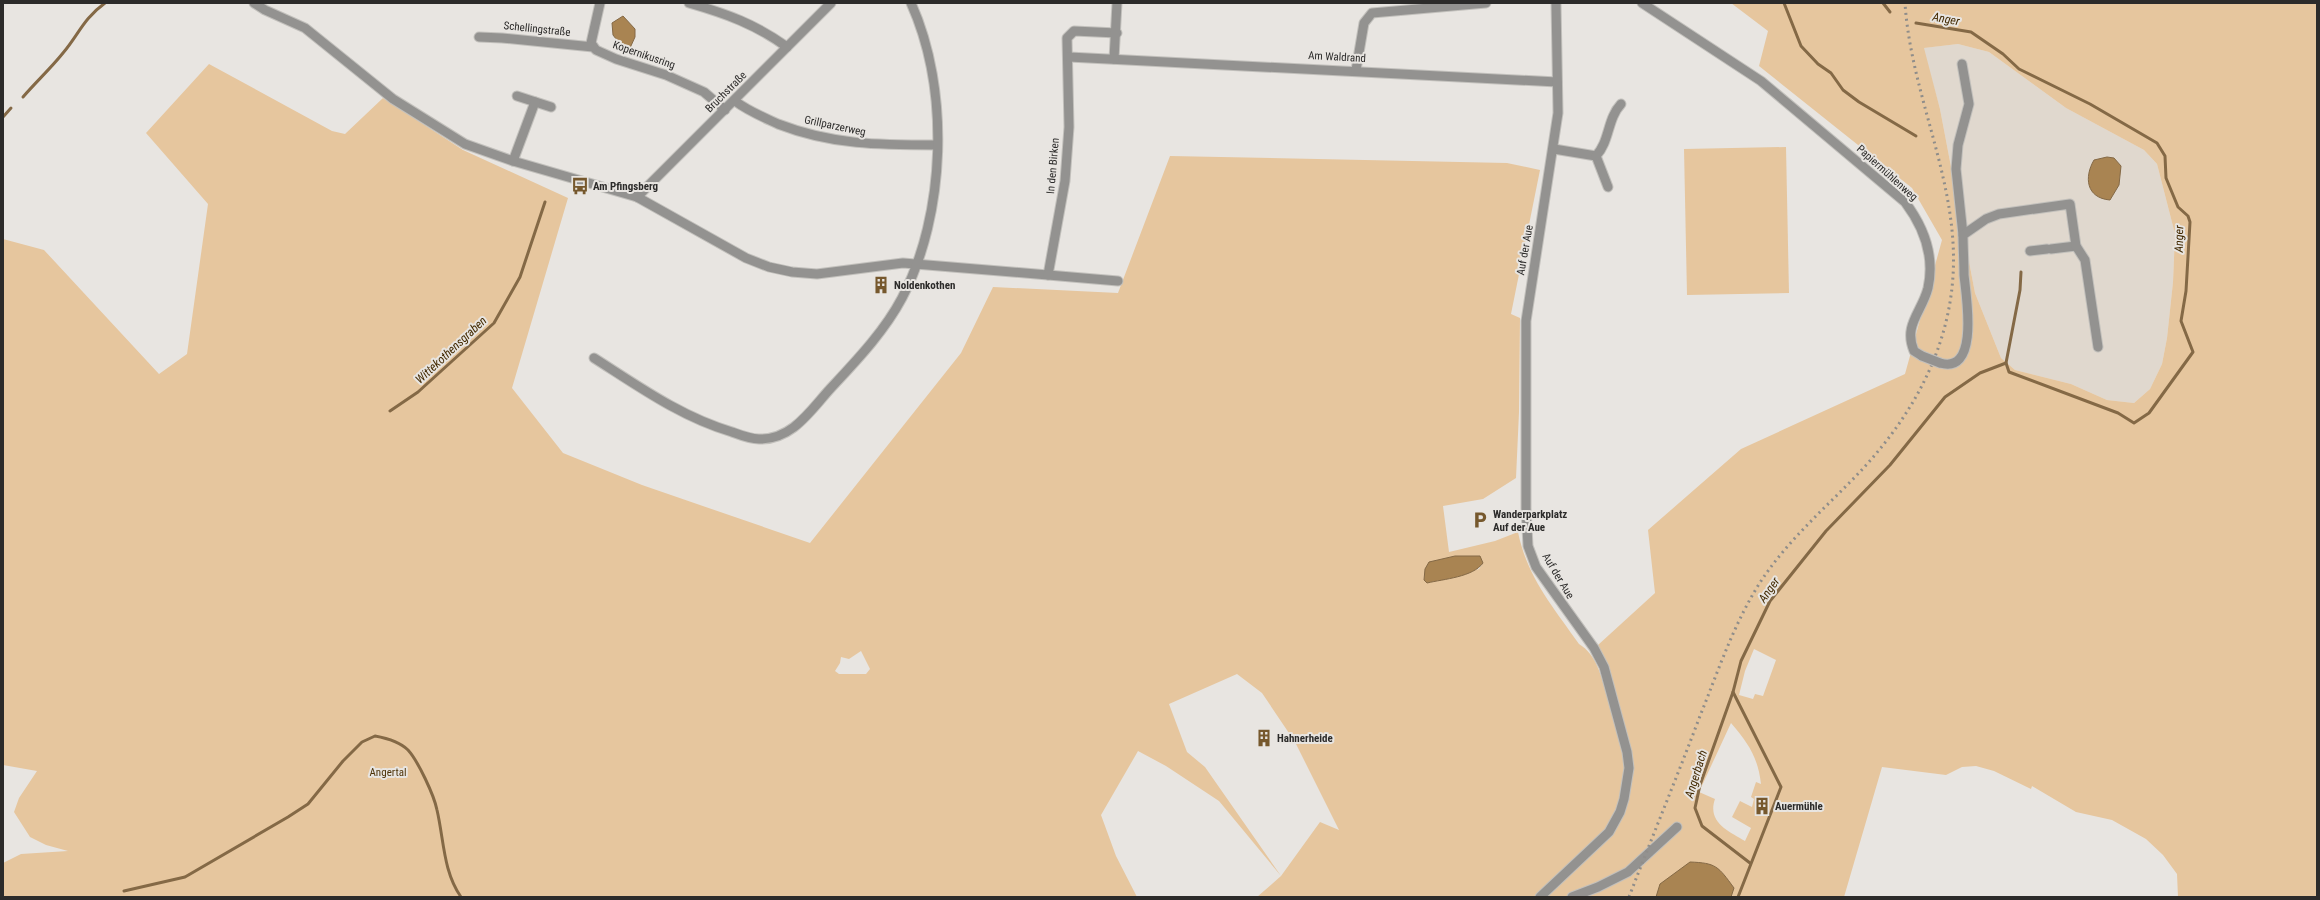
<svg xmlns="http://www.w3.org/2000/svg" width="2320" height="900" font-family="'Roboto Condensed',sans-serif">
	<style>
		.built { fill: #e0d8ce }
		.green { fill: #e6c69e; fill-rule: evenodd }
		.water { fill: #a98452; stroke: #846946 }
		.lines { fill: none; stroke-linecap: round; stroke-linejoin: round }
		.stream { stroke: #846946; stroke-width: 3 }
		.street-casing { stroke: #c2c0bc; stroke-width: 11 }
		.street { stroke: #939290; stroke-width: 9 }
		.rail { stroke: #8f8d8a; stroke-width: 3; stroke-dasharray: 2 4; stroke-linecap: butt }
		.street-bridge-casing { stroke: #c2c0bc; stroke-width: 11; stroke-linecap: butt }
		.street-bridge { stroke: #939290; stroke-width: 9 }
		.labels { text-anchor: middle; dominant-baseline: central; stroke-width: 4; stroke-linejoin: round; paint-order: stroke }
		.street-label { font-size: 11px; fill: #2c2b2a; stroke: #e8e5e1 }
		.poi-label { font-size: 11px; font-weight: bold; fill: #2c2b2a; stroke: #e8e5e1; text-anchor: start }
		.park-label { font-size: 11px; fill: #4d3308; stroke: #e8e5e1 }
		.water-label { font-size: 12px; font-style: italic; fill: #422900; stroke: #e8e5e1 }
	</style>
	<rect width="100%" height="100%" fill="#e8e5e1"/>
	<polygon class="built" points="1958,44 1989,52 2066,108 2144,150 2157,164 2175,234 2173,282 2167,338 2162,364 2150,389 2134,403 2107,400 2071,384 2015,370 2001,358 1975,293 1940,109 1923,48"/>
	<g class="green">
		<path d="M 1731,3 L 2317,3 L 2317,897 L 2178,897 L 2177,874 L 2163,855 L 2146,839 L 2112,820 L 2076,812 L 2032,786 L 2031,789 L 1994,771 L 1976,766 L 1962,767 L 1946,775 L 1882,767 L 1844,897 L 1257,897 L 1281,876 L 1219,801 L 1166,766 L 1138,751 L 1101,815 L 1116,856 L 1137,897 L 3,897 L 3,863 L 21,854 L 68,851 L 46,845 L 30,837 L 14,812 L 19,798 L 37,771 L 3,765 L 3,239 L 44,250 L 159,374 L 187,354 L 208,204 L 146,133 L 209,64 L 332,131 L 345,134 L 383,98 L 463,150 L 568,198 L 512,388 L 563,453 L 642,485 L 810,543 L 961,353 L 993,287 L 1118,293 L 1170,156 L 1507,163 L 1540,170 L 1511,314 L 1520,318 L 1519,412 L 1516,478 L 1483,499 L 1443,506 L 1449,552 L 1495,541 L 1518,532 C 1527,577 1553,607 1579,644 C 1597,655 1601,676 1607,696 L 1608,671 L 1598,645 L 1655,593 L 1648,530 L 1741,449 L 1905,374 L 1942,240 L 1912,188 L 1759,66 L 1768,31 ZM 1958,44 L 1989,52 L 2066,108 L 2144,150 L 2157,164 L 2175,234 L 2173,282 L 2167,338 L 2162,364 L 2150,389 L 2134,403 L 2107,400 L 2071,384 L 2015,370 L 2001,358 L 1975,293 L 1940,109 L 1924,48 ZM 1483,563 L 1479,569 L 1427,583 ZM 1754,649 L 1776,660 L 1763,696 L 1755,694 L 1753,699 L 1739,695 L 1745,671 ZM 861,651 L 870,669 L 866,674 L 839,674 L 835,671 L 840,663 L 841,657 L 849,659 ZM 1237,674 L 1262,693 L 1295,742 L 1339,830 L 1320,822 L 1281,876 L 1205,767 L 1187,752 L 1169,704 ZM 1731,723 C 1748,743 1758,757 1761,784 L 1756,782 L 1751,797 L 1754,799 L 1752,807 L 1740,801 L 1732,817 L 1751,828 L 1745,841 C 1728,831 1707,822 1715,799 L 1699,792 Z"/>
		<polygon points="1786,147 1789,293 1687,295 1684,149"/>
	</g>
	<g class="water">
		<polygon points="623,16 635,29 635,37 630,48 623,48 613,35 612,23"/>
		<path d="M 2107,157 L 2114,158 L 2121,166 L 2119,185 L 2110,200 C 2086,198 2084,177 2094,160 Z"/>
		<path d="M 1455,556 L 1480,556 L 1483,563 C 1473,577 1444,579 1427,583 L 1424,580 L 1425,569 L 1429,562 Z"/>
		<path d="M 1690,862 C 1716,863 1718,866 1734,888 L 1731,897 L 1656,897 L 1660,884 Z"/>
	</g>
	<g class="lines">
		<g class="stream">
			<polyline points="1784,3 1801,46 1818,64 1831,73 1843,90 1859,102 1916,136"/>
			<polyline points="1883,3 1890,12"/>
			<polyline points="1916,23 1971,32 2003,54 2019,69 2090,104 2157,143 2165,156 2166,178 2178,207 2188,216 2190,222 2186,291 2181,321 2193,352 2149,413 2134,423 2118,413 2009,372 2006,363 2020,290 2021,272"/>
			<path d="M 23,97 C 36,82 51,68 63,53 C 79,34 83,19 105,3"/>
			<polyline points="3,117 11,108"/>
			<polyline points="390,411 418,392 494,323 520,277 545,202"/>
			<polyline points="1733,692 1700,785 1695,808 1702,826 1750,863"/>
			<path d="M 124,891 L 185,877 L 288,817 L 308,804 L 343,761 L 362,742 L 375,736 C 386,738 399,741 408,750 C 418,761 434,795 437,810 C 444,840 443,871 461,897"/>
			<polyline points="1738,897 1781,787 1733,692 1741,661 1770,601 1826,531 1890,465 1945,397 1980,373 2006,363"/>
		</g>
		<g class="street-casing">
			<g id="street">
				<polyline points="254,3 265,10 305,28 393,99 465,144 513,161 637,197 746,258 769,267 792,272 817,274 903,263 1048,275 1065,181 1069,127 1067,38 1074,31 1117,33"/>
				<polyline points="600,3 591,43 596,50 616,59 666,75 704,92 725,110"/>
				<path d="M 689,3 C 727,14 755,24 787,47"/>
				<path d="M 1642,3 L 1761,81 L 1905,202 C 1923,226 1935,256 1928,288 C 1922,312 1903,325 1914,351 L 1922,356"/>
				<polyline points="479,37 502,38 593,47"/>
				<polyline points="1069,57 1557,82"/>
				<polyline points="1114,59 1117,3"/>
				<polyline points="1962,64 1969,104 1958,145 1956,169 1963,235"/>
				<polyline points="1356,70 1364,23 1372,13 1486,3"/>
				<polyline points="517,96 551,107"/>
				<path d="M 735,101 C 748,111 763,117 778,124 C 832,145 880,145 937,145"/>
				<polyline points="1554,149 1596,156 1608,187"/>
				<path d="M 1596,156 C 1610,141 1607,119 1621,104"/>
				<polyline points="513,161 535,102"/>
				<polyline points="637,197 831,3"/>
				<polyline points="2051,249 2076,246"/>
				<polyline points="2030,251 2047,249"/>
				<polyline points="1048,275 1118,281"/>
				<path d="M 594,358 C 638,386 681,417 732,432 C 740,435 750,439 759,439 C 792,440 810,411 830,389 C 856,361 884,332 902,298 C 946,214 950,90 911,3"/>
				<path d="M 1940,363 C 1980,375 1966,295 1964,275 C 1964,261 1963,248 1963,235 L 1986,219 L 1999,214 L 2070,204 L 2076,246 L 2085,260 L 2098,347"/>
				<polyline points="1540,897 1609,832 1620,812 1624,799 1629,768 1627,752 1604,667 1594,648 1536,567 1528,546 1526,508 1526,321 1558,113 1556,3"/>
				<polyline points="1572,897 1598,887 1628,872 1677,827"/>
			</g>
		</g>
		<use href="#street" class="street"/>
		<path class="rail" d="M 1629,897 C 1652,837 1677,777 1700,716 C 1717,674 1732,629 1756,589 C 1782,546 1820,513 1855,477 C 1908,422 1948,355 1953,276 C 1959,182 1911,96 1905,3"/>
		<g class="street-bridge-casing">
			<polyline id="street-bridge" points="1922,356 1940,363"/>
		</g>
		<use href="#street-bridge" class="street-bridge"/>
	</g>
	<defs>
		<g id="bus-bare" transform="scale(1.38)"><path d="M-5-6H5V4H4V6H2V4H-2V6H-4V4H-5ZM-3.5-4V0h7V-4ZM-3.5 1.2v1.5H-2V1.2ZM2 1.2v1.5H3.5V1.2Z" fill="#76582d" stroke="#e8e5e1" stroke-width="2.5" paint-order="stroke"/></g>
		<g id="building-bare" transform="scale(1.38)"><path d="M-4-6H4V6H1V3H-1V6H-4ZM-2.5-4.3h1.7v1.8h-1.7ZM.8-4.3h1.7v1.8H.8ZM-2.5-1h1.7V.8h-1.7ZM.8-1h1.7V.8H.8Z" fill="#76582d" stroke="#e8e5e1" stroke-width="2.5" paint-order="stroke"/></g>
		<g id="parking-bare" transform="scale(1.38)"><path d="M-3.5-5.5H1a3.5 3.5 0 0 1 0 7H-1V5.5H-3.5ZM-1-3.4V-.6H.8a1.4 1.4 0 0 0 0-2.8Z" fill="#76582d" stroke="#e8e5e1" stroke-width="2.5" paint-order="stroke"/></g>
	</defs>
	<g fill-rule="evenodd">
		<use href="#bus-bare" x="580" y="186"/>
		<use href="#building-bare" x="881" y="285"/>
		<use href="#parking-bare" x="1480" y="520"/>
		<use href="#building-bare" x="1264" y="738"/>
		<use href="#building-bare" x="1762" y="806"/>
	</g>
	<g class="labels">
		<g class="street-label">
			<text transform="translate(537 29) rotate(6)">Schellingstraße</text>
			<text transform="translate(644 55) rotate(19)">Kopernikusring</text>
			<text transform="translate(1337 57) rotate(3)">Am Waldrand</text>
			<text transform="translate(726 92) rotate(-45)">Bruchstraße</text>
			<text transform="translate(835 126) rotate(12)">Grillparzerweg</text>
			<text transform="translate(1053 166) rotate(-85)">In den Birken</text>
			<text transform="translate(1887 173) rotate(42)">Papiermühlenweg</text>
			<text transform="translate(1525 250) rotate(-80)">Auf der Aue</text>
			<text transform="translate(1558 576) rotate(59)">Auf der Aue</text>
		</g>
		<g class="poi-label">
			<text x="593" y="186">Am Pfingsberg</text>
			<text x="894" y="285">Noldenkothen</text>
			<text x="1493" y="514">Wanderparkplatz<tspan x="1493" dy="13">Auf der Aue</tspan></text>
			<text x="1277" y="738">Hahnerheide</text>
			<text x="1775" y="806">Auermühle</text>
		</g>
		<g class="park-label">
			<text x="388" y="772">Angertal</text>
		</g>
		<g class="water-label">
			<text transform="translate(1946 19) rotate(10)">Anger</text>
			<text transform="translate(2179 239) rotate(-89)">Anger</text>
			<text transform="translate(451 350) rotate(-43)">Wittekothensgraben</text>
			<text transform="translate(1769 590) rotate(-55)">Anger</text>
			<text transform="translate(1696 774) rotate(-73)">Angerbach</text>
		</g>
	</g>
	<rect width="2320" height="900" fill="none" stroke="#2c2b2a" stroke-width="8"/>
</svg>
